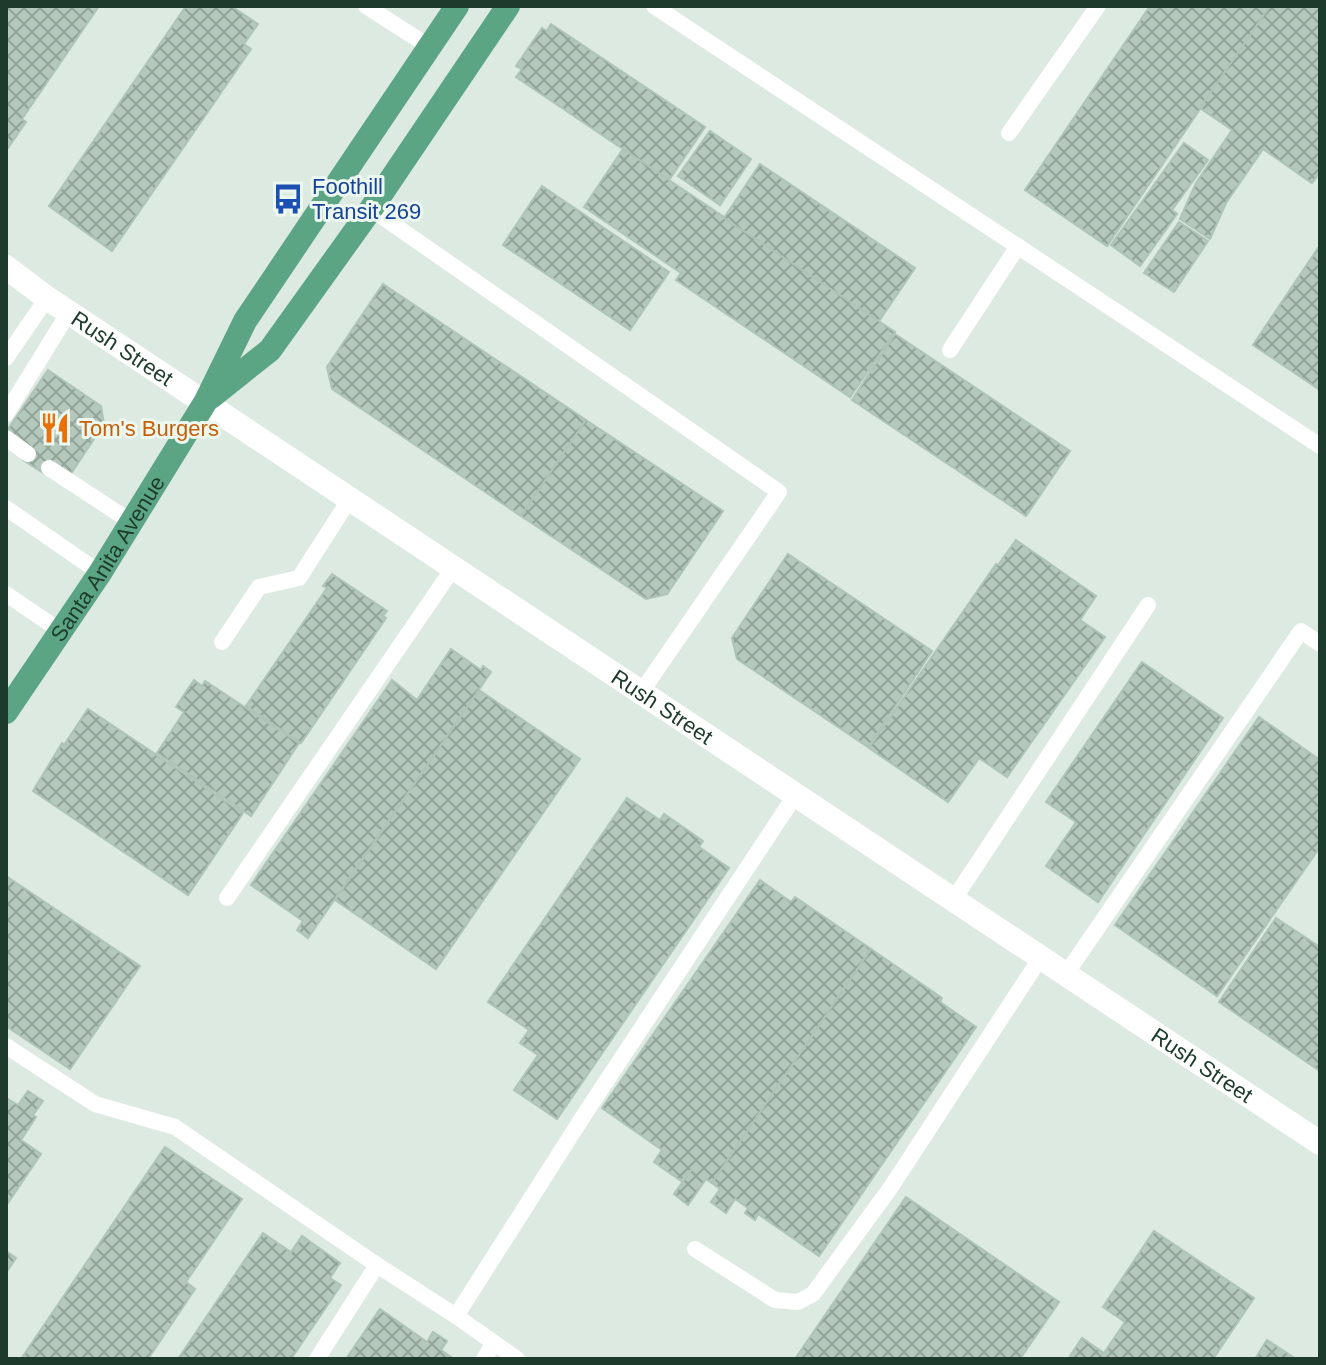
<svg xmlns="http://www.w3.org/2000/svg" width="1326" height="1365" font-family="Arial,sans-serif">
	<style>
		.building { fill: url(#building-cross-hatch); stroke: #aec4b7; stroke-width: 2 }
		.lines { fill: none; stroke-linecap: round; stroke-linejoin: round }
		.service { stroke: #fff; stroke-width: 16 }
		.tertiary { stroke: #fff; stroke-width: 24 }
		.primary { stroke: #5ba584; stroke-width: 24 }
		.labels { text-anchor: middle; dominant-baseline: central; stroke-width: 6; stroke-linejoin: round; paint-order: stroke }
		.transit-label { font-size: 22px; fill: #164399; stroke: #ecf7f0; text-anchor: start }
		.street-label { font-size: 22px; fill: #1d3b2d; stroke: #ecf7f0 }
		.food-label { font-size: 22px; fill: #c56008; stroke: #ecf7f0; text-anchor: start }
	</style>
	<defs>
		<pattern id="building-cross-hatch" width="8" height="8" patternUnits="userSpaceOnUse" patternTransform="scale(2)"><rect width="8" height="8" fill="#b4c8bc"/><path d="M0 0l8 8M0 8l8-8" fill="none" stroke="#92a499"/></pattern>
	</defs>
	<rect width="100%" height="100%" fill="#dceae1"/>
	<g class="building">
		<polygon points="6,6 99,6 22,119 26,122 6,151"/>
		<polygon points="186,6 231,6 258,24 244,44 251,49 112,251 49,206"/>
		<polygon points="1150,6 1270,6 1107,246 1025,190"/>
		<polygon points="1270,6 1320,6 1320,172 1312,183 1263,149 1226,203 1210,239 1180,219 1196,183 1232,130 1200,108"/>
		<polygon points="551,24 705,127 669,180 516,77 522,69 516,66 542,28 547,31"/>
		<polygon points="710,131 751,159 720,205 678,176"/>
		<polygon points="1184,143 1208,160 1172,210 1177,214 1140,266 1111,245"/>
		<polygon points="623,149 895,332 850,397 676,280 681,273 584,207"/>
		<polygon points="760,164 915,268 879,321 724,218"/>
		<polygon points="542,186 669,272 630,330 503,245"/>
		<polygon points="1179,222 1208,241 1174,292 1144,273"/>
		<polygon points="1320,245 1320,390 1253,345"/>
		<polygon points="383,284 586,420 521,516 332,389 327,367"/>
		<polygon points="895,334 1070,451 1026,516 852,400"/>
		<polygon points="48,370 101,406 104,424 70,475 45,474 23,460 6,432"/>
		<polygon points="586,420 723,511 667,594 646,599 521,516"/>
		<polygon points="1016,540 1096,596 1080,620 1105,637 1007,777 979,758 948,802 869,748 996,564 998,565"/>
		<polygon points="788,554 932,651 868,747 737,659 732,638"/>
		<polygon points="332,574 387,611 383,616 386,618 301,743 246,706 327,588 323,586"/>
		<polygon points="451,649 481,670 483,666 491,672 308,938 297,930 303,921 251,885 392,680 417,700"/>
		<polygon points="1142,662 1223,718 1098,902 1046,866 1076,822 1046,802"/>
		<polygon points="194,680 202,686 205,681 299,743 251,816 157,753 184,712 176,707"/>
		<polygon points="479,690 580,759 436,969 335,900"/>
		<polygon points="88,709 243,813 188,895 33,791 62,743 64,745"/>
		<polygon points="1259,717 1320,760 1320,847 1217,996 1115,925"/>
		<polygon points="627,798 660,820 664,814 703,841 699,847 729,868 557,1119 514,1090 538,1055 520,1043 529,1030 488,1002"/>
		<polygon points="6,876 140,966 70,1069 6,1026"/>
		<polygon points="760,880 791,902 795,897 871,949 712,1183 706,1179 688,1205 674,1194 692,1169 681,1181 654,1162 662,1150 602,1108"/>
		<polygon points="1276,918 1320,947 1320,1071 1219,1002"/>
		<polygon points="871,949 942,998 940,1002 976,1027 819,1256 758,1214 755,1220 745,1213 748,1208 735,1199 726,1213 711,1202 720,1189 712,1183"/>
		<polygon points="28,1091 43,1101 33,1115 36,1117 21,1140 41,1154 6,1206 6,1098 18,1105"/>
		<polygon points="165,1147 242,1199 186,1282 195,1289 148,1359 21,1359"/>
		<polygon points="906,1197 1059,1302 1020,1359 795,1359"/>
		<polygon points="1154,1231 1254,1298 1213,1359 1068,1359 1082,1338 1104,1353 1125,1322 1103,1307"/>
		<polygon points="263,1233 291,1252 302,1236 340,1263 330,1278 341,1285 291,1359 178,1359"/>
		<polygon points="6,1251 16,1258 6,1273"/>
		<polygon points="380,1309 427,1342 433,1332 447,1341 441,1350 454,1359 346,1359"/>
		<polygon points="1267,1340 1296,1359 1255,1359"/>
	</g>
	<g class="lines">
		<g class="service">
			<polyline points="366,6 430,47"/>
			<polyline points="654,6 1320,446"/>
			<polyline points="1009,133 1098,6"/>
			<polyline points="371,209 779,492 642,691"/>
			<polyline points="950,350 1018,246"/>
			<polyline points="6,358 47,298"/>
			<polyline points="6,414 69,312"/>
			<polyline points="6,438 28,454"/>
			<polyline points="49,468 130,521"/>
			<polyline points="6,508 100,573"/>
			<polyline points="6,594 62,632"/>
			<polyline points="222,642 259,587 299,578 351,497"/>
			<polyline points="227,898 454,567"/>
			<polyline points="954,899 1148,605"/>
			<polyline points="1066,974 1301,631 1320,644"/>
			<polyline points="6,1046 95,1104 175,1127 377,1265"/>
			<polyline points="695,1249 775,1300 798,1302 813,1294 891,1187 1041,957"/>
			<polyline points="456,1316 517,1359"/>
			<polyline points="317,1359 377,1265 456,1316 584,1115 796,794"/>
			<polyline points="484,1359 494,1343"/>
		</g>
		<path class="tertiary" id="s1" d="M 6,267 L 47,298 L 1320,1143"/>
		<g class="primary">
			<polyline points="211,397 270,350 371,209 508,6"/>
			<path id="s2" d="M 6,712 L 100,573 L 206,401 L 245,321 L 457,6"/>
		</g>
	</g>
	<defs>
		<g id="bus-bare" transform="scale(2.4)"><path d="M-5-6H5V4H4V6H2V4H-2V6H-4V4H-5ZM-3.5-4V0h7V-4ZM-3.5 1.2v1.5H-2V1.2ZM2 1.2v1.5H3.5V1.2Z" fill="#1a4fb4" stroke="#ecf7f0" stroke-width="2.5" paint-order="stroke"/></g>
		<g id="restaurant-bare" transform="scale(2.4)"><path d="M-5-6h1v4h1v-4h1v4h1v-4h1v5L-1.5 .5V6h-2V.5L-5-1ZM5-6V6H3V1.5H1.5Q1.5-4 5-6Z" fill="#e8710a" stroke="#ecf7f0" stroke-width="2.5" paint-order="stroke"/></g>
	</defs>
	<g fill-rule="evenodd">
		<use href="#bus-bare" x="288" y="199"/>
		<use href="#restaurant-bare" x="55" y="428"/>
	</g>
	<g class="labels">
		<g class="transit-label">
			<text x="312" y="186">Foothill<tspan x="312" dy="25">Transit 269</tspan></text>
		</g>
		<g class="street-label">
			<text stroke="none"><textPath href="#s1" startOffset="142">Rush Street</textPath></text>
			<text stroke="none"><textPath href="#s2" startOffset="184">Santa Anita Avenue</textPath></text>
			<text stroke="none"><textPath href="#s1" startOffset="790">Rush Street</textPath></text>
			<text stroke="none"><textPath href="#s1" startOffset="1438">Rush Street</textPath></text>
		</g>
		<g class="food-label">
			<text x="79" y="428">Tom's Burgers</text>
		</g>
	</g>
	<rect width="1326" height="1365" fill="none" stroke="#1d3b2d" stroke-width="16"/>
</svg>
